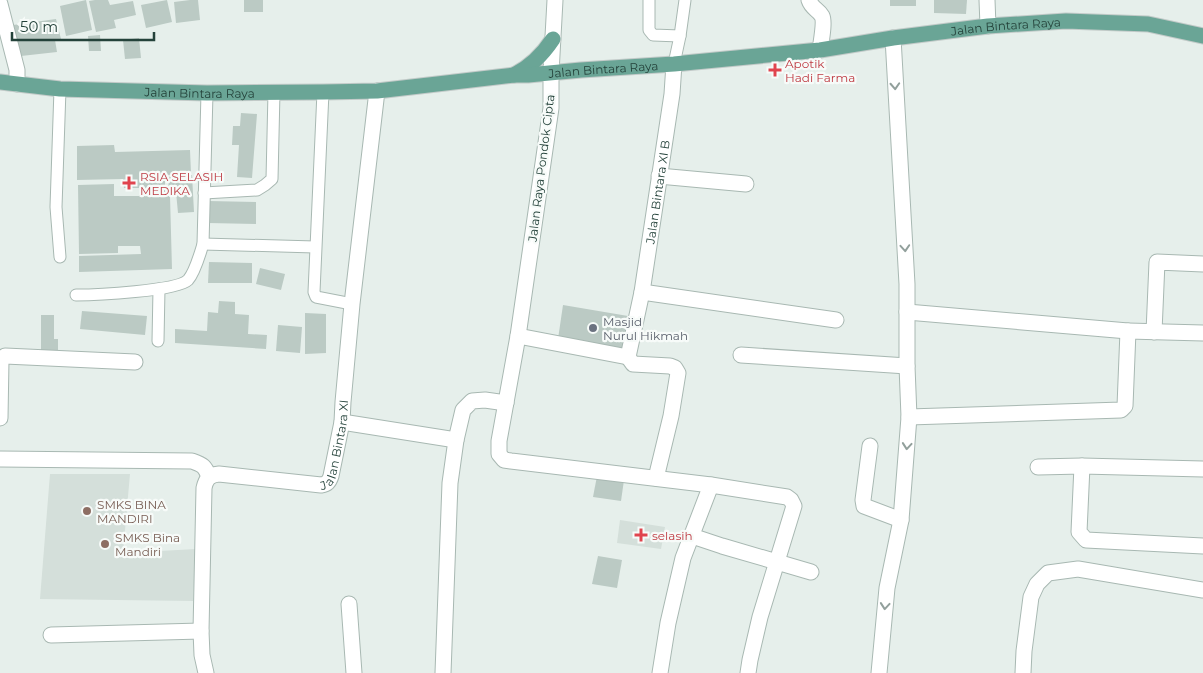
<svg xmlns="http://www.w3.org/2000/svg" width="1203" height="673" font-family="Montserrat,sans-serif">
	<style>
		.built { fill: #d4dfda }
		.building { fill: #bbcac4 }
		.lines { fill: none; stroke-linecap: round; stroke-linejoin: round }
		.lane-casing { stroke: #a8b8b2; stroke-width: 13 }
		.street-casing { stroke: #a8b8b2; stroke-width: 17 }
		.primary-casing { stroke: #c2cac8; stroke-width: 17 }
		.lane { stroke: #fff; stroke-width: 11 }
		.street { stroke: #fff; stroke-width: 15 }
		.primary { stroke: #6aa596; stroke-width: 15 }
		.oneway { stroke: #92a09c }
		.health-dot { fill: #e0444e; stroke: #f7fbf9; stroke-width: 2 }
		.worship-dot { fill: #6b7280; stroke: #f7fbf9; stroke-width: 2 }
		.education-dot { fill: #8d6e63; stroke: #f7fbf9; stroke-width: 2 }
		.labels { text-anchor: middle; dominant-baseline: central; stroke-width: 4.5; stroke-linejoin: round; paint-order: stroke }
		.street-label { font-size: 12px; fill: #24423a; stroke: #f7fbf9 }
		.health-label { font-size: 12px; fill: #be3a42; stroke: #f7fbf9; text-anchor: start }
		.worship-label { font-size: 12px; fill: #5b616d; stroke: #f7fbf9; text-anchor: start }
		.education-label { font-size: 12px; fill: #785e54; stroke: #f7fbf9; text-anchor: start }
	</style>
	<rect width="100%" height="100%" fill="#e6efeb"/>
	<g class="built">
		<polygon points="50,474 130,474 123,553 196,549 193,601 40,599"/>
		<polygon points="620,520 665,527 661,549 617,543"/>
	</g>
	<g class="building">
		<polygon points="86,0 92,30 66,36 60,6"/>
		<polygon points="95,0 108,0 110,5 133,1 136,15 114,20 116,28 96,32 89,1"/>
		<polygon points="167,0 172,22 146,28 141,5"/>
		<polygon points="190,0 198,0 200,20 176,23 174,2"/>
		<rect x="244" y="0" width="19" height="12"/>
		<rect x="890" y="0" width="26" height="6"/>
		<polygon points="934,0 967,0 966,14 934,13"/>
		<polygon points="56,19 61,39 55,40 57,52 21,56 13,25"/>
		<polygon points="100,35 101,51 89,51 88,36"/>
		<polygon points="139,38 141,58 125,59 123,40"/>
		<polygon points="241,113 257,114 252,178 237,177 239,145 232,145 233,126 240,126"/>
		<polygon points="114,145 115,152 190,150 191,174 165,175 165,196 170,196 172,269 79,272 79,256 141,254 140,246 118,246 118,253 79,254 78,185 114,184 114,196 139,196 139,188 124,188 123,179 77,180 77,146"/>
		<polygon points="192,175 194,212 178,213 176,192 169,192 168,177"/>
		<polygon points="208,201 256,202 256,224 208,223"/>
		<polygon points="209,262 252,263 252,283 208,283"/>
		<polygon points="260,268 285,274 281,290 256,284"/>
		<polygon points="219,301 235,302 235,314 249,315 248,334 267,335 266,349 175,343 175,329 207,331 208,312 218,313"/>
		<polygon points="563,305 628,316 623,349 558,339"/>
		<polygon points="82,311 147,316 145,335 80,329"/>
		<polygon points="305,313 326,314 326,353 305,354"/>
		<polygon points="41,315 54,315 54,339 58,339 58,352 41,352"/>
		<polygon points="278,325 302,327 300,353 276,351"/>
		<polygon points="597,476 624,480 621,501 593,497"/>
		<polygon points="598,556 622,560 617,588 592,584"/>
	</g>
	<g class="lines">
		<g class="lane-casing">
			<g id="lane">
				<polyline points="649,0 649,30 653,35 680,36"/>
				<polyline points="674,64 680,36 685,0"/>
				<polyline points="60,89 56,207 60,257"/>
				<polyline points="323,92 314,292 316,297 352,304"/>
				<polyline points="204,193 257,190 265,185 272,179 274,92"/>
				<polyline points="203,244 315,247"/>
				<path d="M 76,295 C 95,295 177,291 188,280 C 195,272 200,254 203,244 L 207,93"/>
				<polyline points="158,341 159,289"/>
			</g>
		</g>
		<g class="street-casing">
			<g id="street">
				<polyline points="555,0 551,73 551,108 518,336 499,441 499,454 504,460 511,461 711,485 787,497 791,500 794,506 760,617 750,660 748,673"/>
				<path d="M 809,0 C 812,9 818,9 822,16 C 825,22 821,42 820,50"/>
				<polyline points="987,0 988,26"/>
				<polyline points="0,4 17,70 17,84"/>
				<polyline points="659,176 746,184"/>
				<polyline points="642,292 836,320"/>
				<polyline points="907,312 1128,331"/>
				<polyline points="1154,332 1157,262 1203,264"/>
				<polyline points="518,336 628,357"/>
				<polyline points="741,355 907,366"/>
				<polyline points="909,417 1121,410 1125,406 1128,331 1203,333"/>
				<polyline points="0,418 1,360 5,356 135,362"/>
				<polyline points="342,422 456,440"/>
				<polyline points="870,446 863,500 864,506 901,520"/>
				<path d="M 0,459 L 192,461 C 203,465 205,466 209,477"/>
				<polyline points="1082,466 1079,532 1086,540 1203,546"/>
				<polyline points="1038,467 1082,466 1203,469"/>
				<path id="s1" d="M 656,478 L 671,416 L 678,373 L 675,368 L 670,366 L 633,364 L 628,357 L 642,292 L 672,94 L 674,64"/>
				<polyline points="692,536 722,546 811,572"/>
				<polyline points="349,604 354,673"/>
				<polyline points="51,635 201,631"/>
				<path id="s2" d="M 206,673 L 202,655 L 201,631 L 204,488 C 206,479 209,475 219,474 L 321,485 C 327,484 329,482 331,476 L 342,422 L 343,402 L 352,304 L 377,91"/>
				<polyline points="443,673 450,483 456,440 463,410 472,401 485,400 506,403"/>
				<polyline points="660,673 668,623 683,558 711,485"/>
				<polyline points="879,673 887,588 901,520 909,417 907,366 907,284 893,38"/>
				<polyline points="1023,673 1024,651 1031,597 1037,584 1048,573 1078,569 1203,590"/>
			</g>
		</g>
		<g class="primary-casing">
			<g id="primary">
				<path d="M 514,75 C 530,67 543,54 553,39"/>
				<path id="s3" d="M 0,82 L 60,89 L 207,93 L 323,92 L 377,91 L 514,75 L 528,75 L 581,70 L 674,64 L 820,50 L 893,38 L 988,26 L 1066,21 L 1148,24 L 1203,36"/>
			</g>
		</g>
		<use href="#lane" class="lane"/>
		<use href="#street" class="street"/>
		<use href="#primary" class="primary"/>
	</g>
	<defs><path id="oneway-chevron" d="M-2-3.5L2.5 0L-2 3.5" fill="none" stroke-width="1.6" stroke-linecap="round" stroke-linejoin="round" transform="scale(1.25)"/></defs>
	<g class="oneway">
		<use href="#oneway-chevron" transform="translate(895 86) rotate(87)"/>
		<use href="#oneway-chevron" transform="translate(905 248) rotate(86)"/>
		<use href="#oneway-chevron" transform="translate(907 446) rotate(95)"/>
		<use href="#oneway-chevron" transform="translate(885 606) rotate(95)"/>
	</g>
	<g class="health-dot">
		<path d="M772.5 62.5h5v5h5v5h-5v5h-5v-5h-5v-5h5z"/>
		<path d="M126.5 175.5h5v5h5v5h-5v5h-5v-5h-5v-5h5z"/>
		<path d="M638.5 527.5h5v5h5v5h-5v5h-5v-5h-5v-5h5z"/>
	</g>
	<circle class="worship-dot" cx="593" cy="328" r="5"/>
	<g class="education-dot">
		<circle cx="87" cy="511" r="5"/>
		<circle cx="105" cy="544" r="5"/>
	</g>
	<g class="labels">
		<g class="street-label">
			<text stroke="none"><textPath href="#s3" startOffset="1010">Jalan Bintara Raya</textPath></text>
			<text stroke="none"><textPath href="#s3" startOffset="605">Jalan Bintara Raya</textPath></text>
			<text stroke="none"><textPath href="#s3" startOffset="200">Jalan Bintara Raya</textPath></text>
			<text transform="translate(541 168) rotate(-83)">Jalan Raya Pondok Cipta</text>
			<text stroke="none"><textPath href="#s1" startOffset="332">Jalan Bintara XI B</textPath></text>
			<text stroke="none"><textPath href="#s2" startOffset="356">Jalan Bintara XI</textPath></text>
		</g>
		<g class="health-label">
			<text x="785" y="63">Apotik<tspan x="785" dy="14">Hadi Farma</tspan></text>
			<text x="140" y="176">RSIA SELASIH<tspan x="140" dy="14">MEDIKA</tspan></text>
			<text x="652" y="535">selasih</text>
		</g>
		<g class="worship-label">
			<text x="603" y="321">Masjid<tspan x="603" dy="14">Nurul Hikmah</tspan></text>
		</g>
		<g class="education-label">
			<text x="97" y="504">SMKS BINA<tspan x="97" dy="14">MANDIRI</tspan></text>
			<text x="115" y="537">SMKS Bina<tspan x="115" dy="14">Mandiri</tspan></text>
		</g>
	</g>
	<path d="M12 32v8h142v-8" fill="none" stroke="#24423a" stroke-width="2.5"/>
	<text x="20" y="32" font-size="15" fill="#24423a" stroke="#f7fbf9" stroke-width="4" paint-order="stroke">50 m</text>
</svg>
